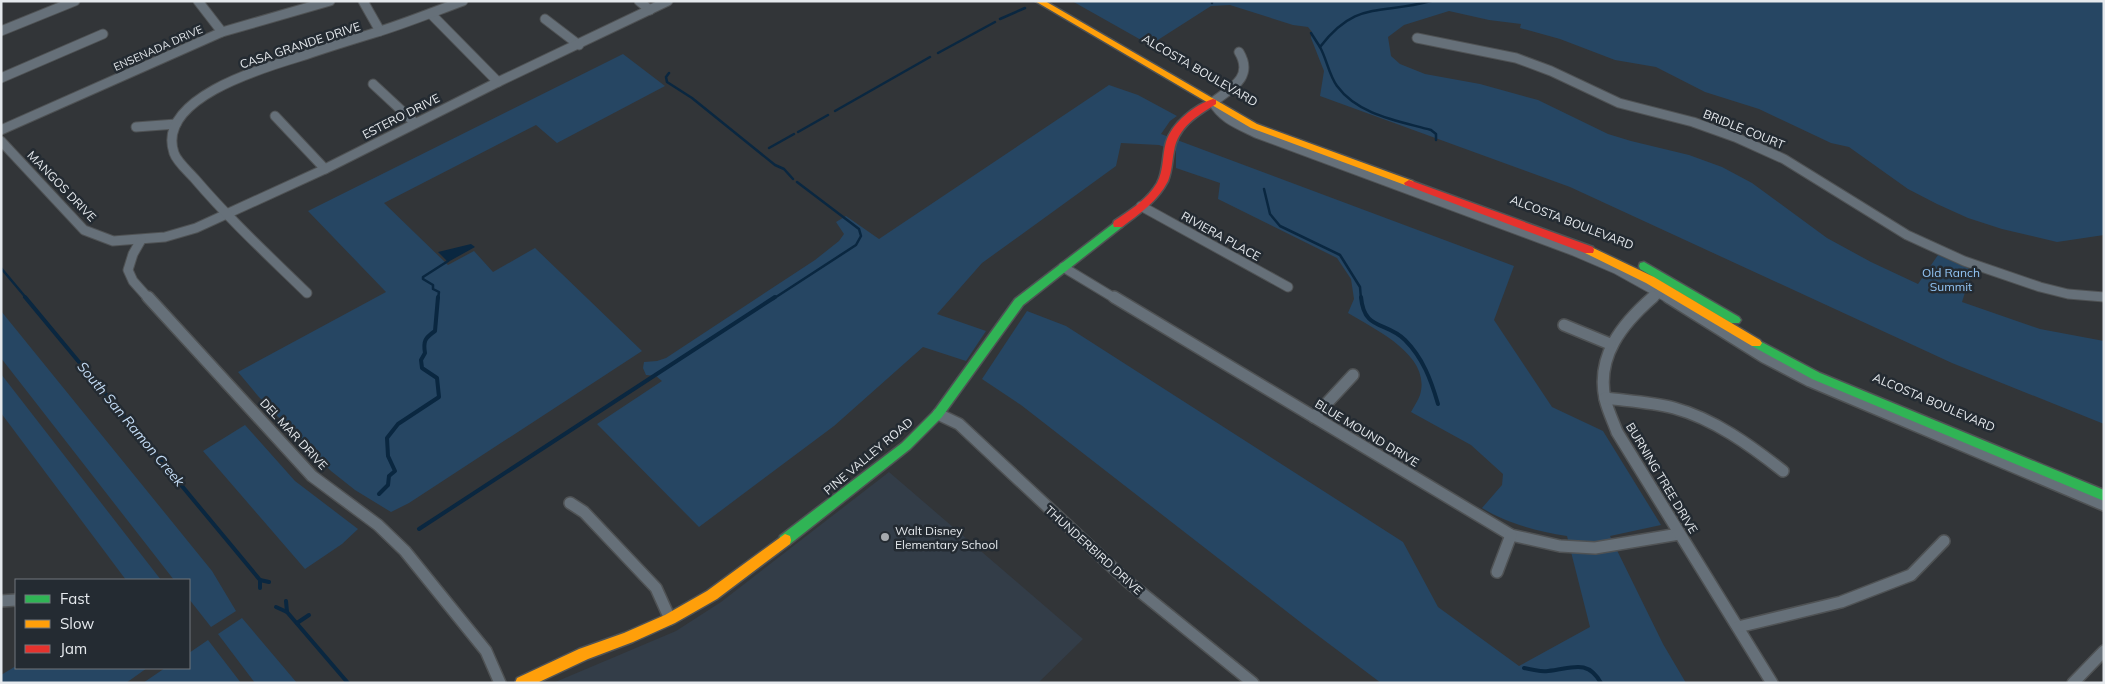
<svg xmlns="http://www.w3.org/2000/svg" width="2105" height="684" font-family="Mulish,sans-serif">
	<style>
		.built { fill: #333d48 }
		.green { fill: #264663 }
		.water { fill: #0a2740 }
		.lines { fill: none; stroke-linecap: round; stroke-linejoin: round }
		.stream-far1 { stroke: #0a2740; stroke-width: 2.5 }
		.stream { stroke: #0a2740; stroke-width: 4 }
		.street-far1-casing { stroke: #4f5254; stroke-width: 11 }
		.street-casing { stroke: #4f5254; stroke-width: 14 }
		.fast-casing { stroke: #4f5254; stroke-width: 3 }
		.slow-casing { stroke: #4f5254; stroke-width: 3 }
		.jam-casing { stroke: #4f5254; stroke-width: 3 }
		.street-far1 { stroke: #667079; stroke-width: 9 }
		.street { stroke: #667079; stroke-width: 11 }
		.fast { fill: #30b455; fill-rule: evenodd }
		.slow { fill: #ff9f0a; fill-rule: evenodd }
		.jam { fill: #e5322d; fill-rule: evenodd }
		.poi-dot { fill: #a6aaae; stroke: #242b32; stroke-width: 2 }
		.labels { text-anchor: middle; dominant-baseline: central; stroke-width: 5; stroke-linejoin: round; paint-order: stroke }
		.far-street-label { font-size: 11px; fill: #e5e9ed; stroke: #242b32 }
		.street-label { font-size: 12px; fill: #e5e9ed; stroke: #242b32 }
		.park-label { font-size: 12px; fill: #92c4f4; stroke: #242b32 }
		.poi-label { font-size: 12px; fill: #e5e9ed; stroke: #242b32; text-anchor: start }
		.water-label { font-size: 14px; font-style: italic; fill: #c3dbf4; stroke: #242b32 }
	</style>
	<rect width="100%" height="100%" fill="#323538"/>
	<polygon class="built" points="889,472 1083,639 1038,683 553,683 676,631 721,602"/>
	<g class="green">
		<polygon points="1072,1 2104,1 2104,235 2057,242 2002,229 1968,218 1937,204 1908,189 1849,147 1831,143 1759,109 1705,92 1656,67 1615,60 1560,39 1520,28 1521,24 1489,20 1449,11 1404,25 1388,37 1391,56 1400,64 1425,74 1480,84 1538,100 1608,134 1631,141 1689,155 1722,167 1752,183 1827,238 1871,262 1918,284 1938,255 1972,270 1962,302 2040,329 2104,341 2104,424 1952,363 1570,187 1320,96 1324,71 1311,38 1312,32 1308,27 1293,25 1230,5 1211,6 1150,45"/>
		<polygon points="623,54 665,86 557,143 536,125 384,203 448,265 474,251 493,272 535,248 642,351 409,503 391,512 355,490 331,471 258,396 238,372 386,292 308,211"/>
		<path d="M 1109,85 L 1138,95 L 1177,116 L 1170,121 L 1161,134 L 1514,266 L 1494,320 L 1552,407 L 1603,431 L 1661,525 L 1610,536 L 1663,644 L 1686,683 L 1381,683 L 1304,625 L 1021,405 L 982,379 L 1027,311 L 1066,326 L 1403,542 L 1438,607 L 1519,666 L 1590,627 L 1567,536 C 1537,531 1508,524 1482,508 L 1502,485 L 1503,474 L 1471,445 L 1411,412 C 1414,406 1418,401 1420,395 C 1432,355 1374,329 1348,313 L 1354,299 L 1351,279 L 1337,258 L 1218,199 L 1220,183 L 1176,168 L 1176,151 L 1159,145 L 1121,143 L 1116,166 L 982,263 L 937,314 L 986,331 L 966,361 L 923,347 L 834,426 L 699,527 L 597,424 L 662,381 L 656,376 L 646,375 L 643,368 L 644,362 L 657,361 L 666,358 L 815,260 L 839,241 L 844,234 L 836,222 L 846,216 L 879,239 Z"/>
		<polygon points="1,311 212,571 236,611 211,627 189,599 189,580 174,580 1,358"/>
		<polygon points="1,374 161,580 126,580 1,413"/>
		<polygon points="245,425 295,481 358,529 342,544 305,569 203,451"/>
		<polygon points="242,618 297,683 255,683 218,634"/>
		<polygon points="208,640 241,683 143,683 165,668 189,668 189,653"/>
		<polygon points="16,666 16,668 147,668 126,683 1,683 1,675"/>
	</g>
	<polygon class="water" points="471,244 475,247 448,262 438,252"/>
	<g class="lines">
		<g class="stream-far1">
			<polyline points="1212,1 1212,3"/>
			<path d="M 1431,1 C 1379,15 1356,0 1320,47 C 1327,60 1329,75 1337,86 C 1358,115 1399,121 1431,130 L 1436,134 L 1436,140"/>
			<polyline points="1000,19 1025,8"/>
			<polyline points="1311,33 1320,47"/>
			<polyline points="938,53 995,22"/>
			<polyline points="669,73 666,77 667,82 692,98 775,165 784,169 793,179"/>
			<polyline points="835,111 930,57"/>
			<polyline points="798,132 828,115"/>
			<polyline points="769,148 794,134"/>
			<polyline points="1264,189 1270,214 1280,226 1340,255 1360,287 1361,299"/>
			<polyline points="1,268 27,299"/>
			<polyline points="438,299 439,292 433,289 433,285 423,279 423,277 448,261"/>
			<polyline points="773,299 856,245 861,236 859,229 797,182"/>
		</g>
		<g class="stream">
			<polyline points="25,297 260,580 269,582"/>
			<path d="M 1361,297 C 1364,331 1386,321 1405,340 C 1423,358 1431,380 1438,404"/>
			<path d="M 379,494 L 388,485 L 389,476 L 395,471 L 388,456 L 387,438 L 398,424 L 439,397 L 437,378 L 422,368 L 421,360 L 425,353 C 423,341 425,338 435,331 L 438,297"/>
			<polyline points="419,529 775,297"/>
			<polyline points="260,580 260,588"/>
			<polyline points="286,601 287,612 348,683"/>
			<polyline points="276,607 287,612"/>
			<polyline points="297,623 309,615"/>
			<path d="M 1524,668 C 1532,670 1540,672 1548,671 C 1571,669 1587,658 1601,683"/>
		</g>
		<g class="street-far1-casing">
			<g id="street-far1">
				<polyline points="198,1 222,32"/>
				<polyline points="363,1 380,31"/>
				<polyline points="639,1 650,10"/>
				<polyline points="431,14 498,82"/>
				<polyline points="545,19 579,45"/>
				<polyline points="1,31 75,1"/>
				<polyline points="1417,38 1516,58 1551,71 1619,103 1693,122 1735,137 1784,159 1907,235 1964,261 2040,287 2068,294 2104,297"/>
				<path d="M 1239,52 C 1254,77 1232,88 1213,102 C 1222,119 1240,125 1256,133 L 1574,251 L 1616,269 L 1670,299"/>
				<polyline points="1,78 103,34"/>
				<polyline points="373,84 415,123"/>
				<polyline points="275,116 325,169"/>
				<polyline points="136,127 176,124"/>
				<polyline points="1,130 222,32 330,1"/>
				<polyline points="1,141 84,230 113,241 165,237 196,228 325,169 498,82 668,1"/>
				<polyline points="1141,206 1288,287"/>
				<polyline points="141,240 133,254 128,270 133,281 149,299"/>
				<polyline points="1063,267 1116,299"/>
				<path d="M 307,293 C 269,256 230,220 195,179 C 189,172 177,162 174,153 C 155,97 269,66 305,55 C 328,47 351,40 374,33 C 404,24 433,12 463,1"/>
				<polyline points="1652,299 1662,290"/>
			</g>
		</g>
		<g class="street-casing">
			<g id="street">
				<polyline points="148,297 312,476 378,525 405,551 486,651 500,683"/>
				<polyline points="1114,297 1511,535 1560,546 1595,548 1679,534"/>
				<path d="M 1653,297 C 1622,324 1596,356 1605,399 C 1608,411 1613,421 1617,432 L 1772,683"/>
				<polyline points="1668,297 1764,357 1810,381 2104,505"/>
				<polyline points="1564,325 1610,344"/>
				<path d="M 1605,398 C 1628,401 1651,402 1674,408 C 1714,419 1750,445 1783,471"/>
				<polyline points="938,414 959,424 1127,581 1253,683"/>
				<polyline points="1314,417 1353,375"/>
				<polyline points="570,503 584,512 656,588 670,619"/>
				<polyline points="1497,572 1511,535"/>
				<polyline points="1,601 16,600"/>
				<polyline points="1738,627 1841,602 1911,575 1944,541"/>
				<polyline points="2073,683 2104,651"/>
			</g>
		</g>
		<g class="fast-casing">
			<g id="fast">
				<polygon points="1118,220 1123,224 1122,227 1023,305 942,417 910,449 790,544 785,546 780,544 779,540 780,536 902,443 934,411 1015,299"/>
				<polygon points="1644,262 1739,317 1741,320 1739,323 1731,323 1640,269 1639,266 1640,263"/>
				<polygon points="1756,339 1820,373 2104,490 2104,501 1812,379 1752,346 1750,343 1752,340"/>
			</g>
		</g>
		<g class="slow-casing">
			<g id="slow">
				<polygon points="1035,1 1045,1 1257,124 1413,181 1414,183 1409,186 1405,185 1251,128"/>
				<polygon points="1589,246 1654,277 1760,340 1762,343 1760,346 1752,346 1646,283 1585,253 1584,250 1585,247"/>
				<polygon points="785,534 790,536 791,540 790,544 717,599 675,623 633,642 588,659 537,683 515,683 517,678 579,649 624,633 665,615 707,591"/>
			</g>
		</g>
		<g class="jam-casing">
			<g id="jam">
				<path d="M 1213,99 L 1216,100 L 1216,104 C 1197,116 1178,127 1174,151 C 1172,161 1172,171 1168,181 C 1158,201 1139,214 1122,227 L 1114,227 L 1113,224 L 1114,221 C 1129,211 1147,200 1157,183 C 1164,170 1162,156 1166,142 C 1172,123 1194,105 1213,99 Z"/>
				<polygon points="1409,180 1593,247 1594,250 1593,253 1585,253 1405,185 1404,183"/>
			</g>
		</g>
		<use href="#street-far1" class="street-far1"/>
		<use href="#street" class="street"/>
		<use href="#fast" class="fast"/>
		<use href="#slow" class="slow"/>
		<use href="#jam" class="jam"/>
	</g>
	<circle class="poi-dot" cx="885" cy="537" r="5"/>
	<g class="labels">
		<g class="far-street-label">
			<text transform="translate(158 48) rotate(-24)">ENSENADA DRIVE</text>
		</g>
		<g class="street-label">
			<text transform="translate(300 45) rotate(-18)">CASA GRANDE DRIVE</text>
			<text transform="translate(1200 70) rotate(30)">ALCOSTA BOULEVARD</text>
			<text transform="translate(401 116) rotate(-27)">ESTERO DRIVE</text>
			<text transform="translate(1744 129) rotate(22)">BRIDLE COURT</text>
			<text transform="translate(62 186) rotate(46)">MANGOS DRIVE</text>
			<text transform="translate(1572 222) rotate(21)">ALCOSTA BOULEVARD</text>
			<text transform="translate(1221 236) rotate(29)">RIVIERA PLACE</text>
			<text transform="translate(1934 402) rotate(23)">ALCOSTA BOULEVARD</text>
			<text transform="translate(1367 433) rotate(31)">BLUE MOUND DRIVE</text>
			<text transform="translate(294 434) rotate(47)">DEL MAR DRIVE</text>
			<text transform="translate(868 456) rotate(-40)">PINE VALLEY ROAD</text>
			<text transform="translate(1662 478) rotate(59)">BURNING TREE DRIVE</text>
			<text transform="translate(1094 550) rotate(42)">THUNDERBIRD DRIVE</text>
		</g>
		<g class="park-label">
			<text x="1951" y="272">Old Ranch<tspan x="1951" dy="14">Summit</tspan></text>
		</g>
		<g class="poi-label">
			<text x="895" y="530">Walt Disney<tspan x="895" dy="14">Elementary School</tspan></text>
		</g>
		<g class="water-label">
			<text transform="translate(131 424) rotate(50)">South San Ramon Creek</text>
		</g>
	</g>
	<rect width="2105" height="684" fill="none" stroke="#e5e9ed" stroke-width="5"/>
	<rect x="15" y="579" width="175" height="90" fill="#242b32" stroke="#71777d"/>
	<rect x="25" y="595" width="25" height="8" fill="#30b455" stroke="#71777d"/>
	<text x="60" y="604" font-size="15" fill="#e5e9ed">Fast</text>
	<rect x="25" y="620" width="25" height="8" fill="#ff9f0a" stroke="#71777d"/>
	<text x="60" y="629" font-size="15" fill="#e5e9ed">Slow</text>
	<rect x="25" y="645" width="25" height="8" fill="#e5322d" stroke="#71777d"/>
	<text x="60" y="654" font-size="15" fill="#e5e9ed">Jam</text>
</svg>
